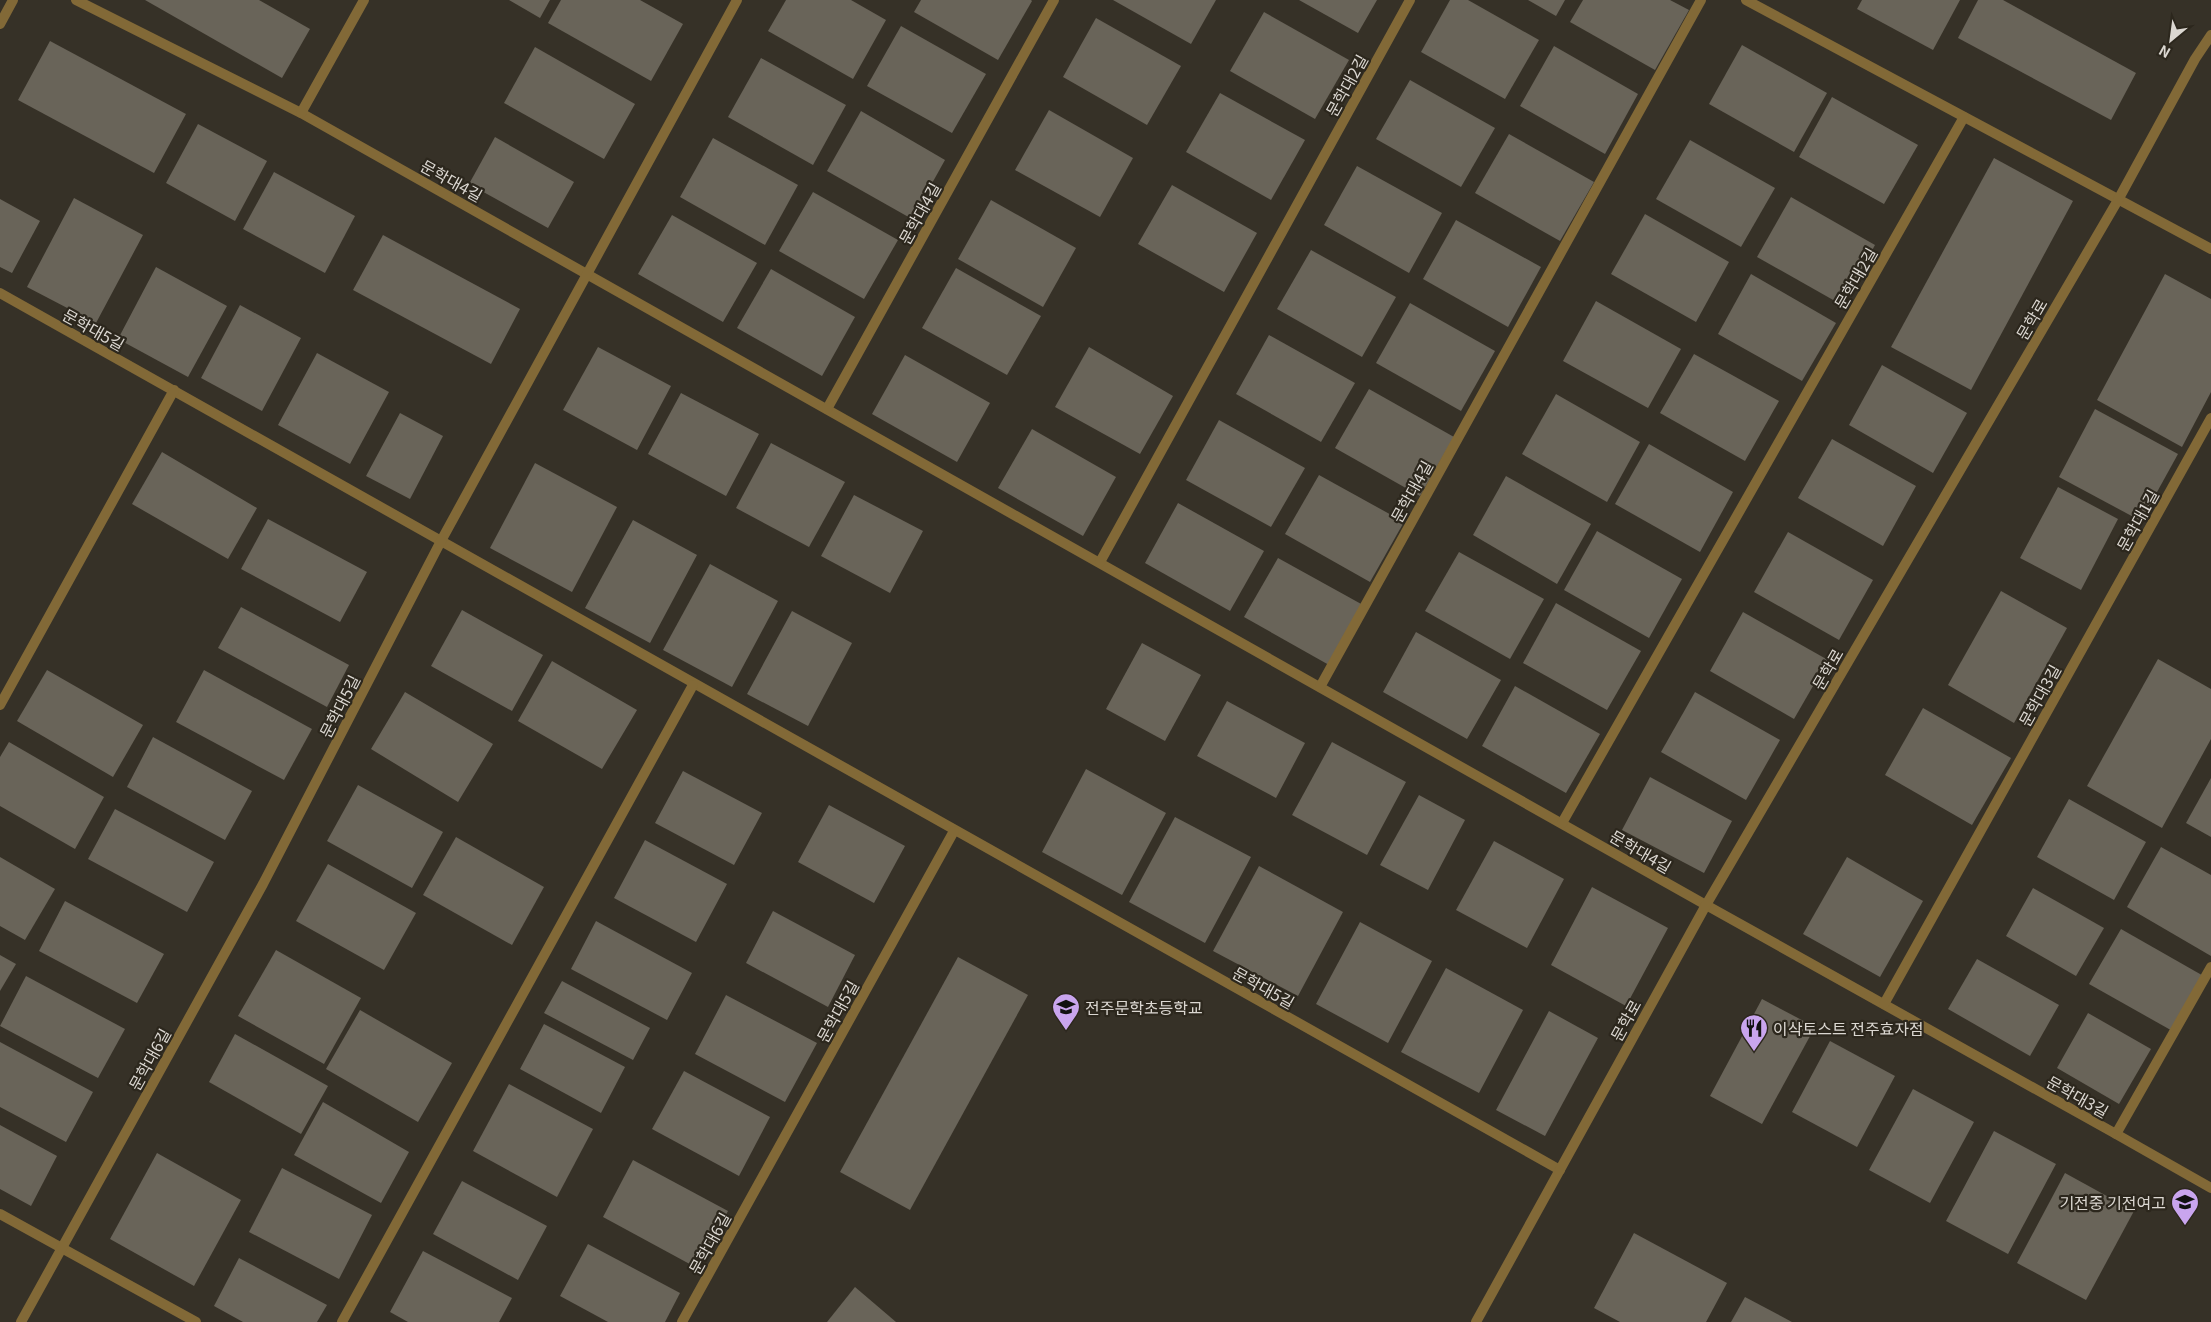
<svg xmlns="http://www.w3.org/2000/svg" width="2211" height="1322" font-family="Georgia,'Noto Sans KR',serif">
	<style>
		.building { fill: #696459 }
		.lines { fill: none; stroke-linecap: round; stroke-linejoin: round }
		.lane { stroke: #826937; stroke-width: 10 }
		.street { stroke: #826937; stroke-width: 10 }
		.labels { text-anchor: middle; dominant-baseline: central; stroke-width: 4.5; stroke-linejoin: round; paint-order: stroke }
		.street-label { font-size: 16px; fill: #dbd7d1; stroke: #2c271d }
		.poi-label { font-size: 16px; fill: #dbd7d1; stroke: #2c271d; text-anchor: start }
	</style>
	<rect width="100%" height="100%" fill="#363127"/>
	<g class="building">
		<polygon points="145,0 259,0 310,29 282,78"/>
		<polygon points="509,0 550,0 540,18"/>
		<polygon points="561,0 640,0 683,24 651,81 548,23"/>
		<polygon points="786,0 851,0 886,20 853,79 768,31"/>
		<polygon points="921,0 1031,0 1032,1 998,60 914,12"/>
		<polygon points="1113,0 1216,0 1191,44"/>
		<polygon points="1299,0 1377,0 1358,33"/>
		<polygon points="1450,0 1468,0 1539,40 1505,99 1421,52"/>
		<polygon points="1528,0 1565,0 1556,16"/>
		<polygon points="1583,0 1670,0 1689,10 1655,70 1570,22"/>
		<polygon points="1862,0 1960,0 1933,50 1857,9"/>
		<polygon points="1978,0 2003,0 2136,73 2111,120 1958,38"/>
		<polygon points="1264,12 1349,60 1315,119 1230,71"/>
		<polygon points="1096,18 1181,66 1147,125 1063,77"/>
		<polygon points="901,26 986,74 952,133 867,86"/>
		<polygon points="50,41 186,114 154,173 18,100"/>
		<polygon points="1742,45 1827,93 1794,152 1709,104"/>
		<polygon points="1554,46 1638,94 1605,154 1520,106"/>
		<polygon points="535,47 635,104 604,159 504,103"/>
		<polygon points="761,58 846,105 813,165 728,117"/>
		<polygon points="1410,80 1495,128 1461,187 1376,139"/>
		<polygon points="1220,93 1305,140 1271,200 1186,152"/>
		<polygon points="1832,97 1918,145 1884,204 1799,157"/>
		<polygon points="1049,110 1133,158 1100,217 1015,170"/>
		<polygon points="861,111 945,160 912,219 827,171"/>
		<polygon points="198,124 267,161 235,221 166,183"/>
		<polygon points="1509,134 1594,182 1560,241 1475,193"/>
		<polygon points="495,137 574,182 548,228 469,184"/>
		<polygon points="713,138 798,185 765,245 680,197"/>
		<polygon points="1690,140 1775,188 1741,247 1656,199"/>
		<polygon points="1994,158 2073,201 1971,390 1891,347"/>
		<polygon points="1357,166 1442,213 1409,273 1324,225"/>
		<polygon points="274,172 355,216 325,273 243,229"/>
		<polygon points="1172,185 1257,233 1224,292 1138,244"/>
		<polygon points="813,192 898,240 864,299 779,251"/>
		<polygon points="1791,197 1875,245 1842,305 1757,257"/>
		<polygon points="74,198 143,235 96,323 27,287"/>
		<polygon points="0,199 40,221 12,273 0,267"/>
		<polygon points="991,200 1076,248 1043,307 958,259"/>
		<polygon points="1645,214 1729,262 1696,322 1611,274"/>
		<polygon points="672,215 757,263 723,322 638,274"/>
		<polygon points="1456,220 1541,267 1508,327 1423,279"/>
		<polygon points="383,235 520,309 491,364 353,290"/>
		<polygon points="1311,250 1396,297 1362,357 1277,309"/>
		<polygon points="156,267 227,306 188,377 118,339"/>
		<polygon points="956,268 1041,316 1007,375 922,328"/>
		<polygon points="771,269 855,317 822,376 737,328"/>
		<polygon points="1751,274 1836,323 1802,381 1718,334"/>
		<polygon points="2165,274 2211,299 2211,392 2182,447 2097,400"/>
		<polygon points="1596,301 1681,349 1648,408 1563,361"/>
		<polygon points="1410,303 1495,351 1461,411 1376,363"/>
		<polygon points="240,305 301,338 262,411 201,378"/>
		<polygon points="1269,335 1355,383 1321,442 1236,394"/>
		<polygon points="598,347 671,386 637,450 563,410"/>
		<polygon points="1089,347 1173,396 1140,454 1055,407"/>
		<polygon points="317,353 389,392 350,464 278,425"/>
		<polygon points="1694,354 1779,401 1745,461 1660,413"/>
		<polygon points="905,355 990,403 957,462 872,414"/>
		<polygon points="1882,365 1967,413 1933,473 1849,425"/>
		<polygon points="1369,389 1454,437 1420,496 1335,448"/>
		<polygon points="681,393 759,434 726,496 648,454"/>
		<polygon points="1556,394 1640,442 1607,502 1522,454"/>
		<polygon points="2095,409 2178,454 2141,521 2059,477"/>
		<polygon points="400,413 443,436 410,499 366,476"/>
		<polygon points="1219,420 1305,468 1271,527 1186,480"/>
		<polygon points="1032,429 1116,477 1083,536 998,488"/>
		<polygon points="1832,439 1916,486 1883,546 1798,498"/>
		<polygon points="771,443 845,482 809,547 736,508"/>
		<polygon points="1649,444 1733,492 1700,552 1615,504"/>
		<polygon points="162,452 257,508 228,559 132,504"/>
		<polygon points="535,463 617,507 572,592 490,548"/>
		<polygon points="1319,475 1404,522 1370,582 1285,534"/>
		<polygon points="1506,476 1591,524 1557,584 1473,535"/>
		<polygon points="2058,487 2118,519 2081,590 2020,558"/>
		<polygon points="854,495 923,531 890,593 821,556"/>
		<polygon points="1178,503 1264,551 1230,611 1145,563"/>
		<polygon points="268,519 367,572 340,622 241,569"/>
		<polygon points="633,520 697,555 650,643 585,608"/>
		<polygon points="1597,531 1682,579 1649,638 1564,590"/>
		<polygon points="1788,532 1873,580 1839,640 1754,592"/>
		<polygon points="1459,552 1544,599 1510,659 1425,611"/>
		<polygon points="1278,558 1363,605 1329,665 1244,617"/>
		<polygon points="710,564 778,601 732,687 663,650"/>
		<polygon points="2001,591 2067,628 2014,723 1948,685"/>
		<polygon points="1556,603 1641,651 1607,710 1523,663"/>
		<polygon points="241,607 349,665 327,707 218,648"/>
		<polygon points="462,610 543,655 512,711 431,666"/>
		<polygon points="792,611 852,643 808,726 747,694"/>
		<polygon points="1743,612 1828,660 1794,719 1710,671"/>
		<polygon points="1416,632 1501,680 1467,739 1383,692"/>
		<polygon points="1142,643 1201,675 1165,741 1106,709"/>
		<polygon points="2158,659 2211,689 2211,739 2162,828 2087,786"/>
		<polygon points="552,661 637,710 602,769 518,721"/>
		<polygon points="47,670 143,725 113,777 17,721"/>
		<polygon points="204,670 312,729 284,780 176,722"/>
		<polygon points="1515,686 1600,734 1566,793 1482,746"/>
		<polygon points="405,692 493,744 458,802 371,749"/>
		<polygon points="1695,692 1780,740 1746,800 1661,752"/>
		<polygon points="1227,701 1305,743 1276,798 1197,756"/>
		<polygon points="1923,708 2011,758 1972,825 1885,775"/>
		<polygon points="153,737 252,791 225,840 127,787"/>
		<polygon points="9,742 104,797 75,849 0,806 0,757"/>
		<polygon points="1332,742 1406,782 1367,855 1292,815"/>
		<polygon points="1086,769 1166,813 1122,895 1042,852"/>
		<polygon points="683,771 762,813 734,865 655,823"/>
		<polygon points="1650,777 1732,821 1704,873 1622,830"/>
		<polygon points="2211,778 2211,837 2186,823"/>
		<polygon points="358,785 443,832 412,888 327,841"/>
		<polygon points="1419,795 1465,820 1428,890 1380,865"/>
		<polygon points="2069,799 2146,842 2114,900 2037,857"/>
		<polygon points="829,805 905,846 874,903 798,862"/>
		<polygon points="115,809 214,862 187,912 88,859"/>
		<polygon points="1175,817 1251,857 1205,943 1129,902"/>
		<polygon points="456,837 544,887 512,945 423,895"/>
		<polygon points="645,840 727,884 696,942 614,898"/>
		<polygon points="1494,841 1564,879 1527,948 1456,910"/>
		<polygon points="2161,847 2211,875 2211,956 2127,907"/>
		<polygon points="0,857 55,889 25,940 0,926"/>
		<polygon points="1847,857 1923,901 1880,977 1803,934"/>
		<polygon points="328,864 416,913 384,970 296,921"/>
		<polygon points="1259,866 1343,912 1298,996 1213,951"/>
		<polygon points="1592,887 1668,928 1626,1006 1551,965"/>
		<polygon points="2033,888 2104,928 2076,976 2006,936"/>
		<polygon points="65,901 164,954 137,1003 39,951"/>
		<polygon points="773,911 855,955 828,1007 746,963"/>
		<polygon points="596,921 692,973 667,1020 571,969"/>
		<polygon points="1360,922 1432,961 1388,1043 1316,1004"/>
		<polygon points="2121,929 2207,978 2176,1033 2089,984"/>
		<polygon points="276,950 361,998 324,1064 238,1016"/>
		<polygon points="0,955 16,964 0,991"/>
		<polygon points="958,957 1028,995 910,1210 840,1172"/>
		<polygon points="1977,959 2059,1005 2030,1056 1948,1009"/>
		<polygon points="1446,968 1523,1010 1479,1093 1401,1052"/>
		<polygon points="26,976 125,1029 98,1078 0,1026"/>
		<polygon points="562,981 650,1028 633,1060 544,1013"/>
		<polygon points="726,995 817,1043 785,1102 695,1054"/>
		<polygon points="1762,999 1815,1027 1762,1124 1710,1096"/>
		<polygon points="360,1010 452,1063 418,1122 326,1069"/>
		<polygon points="1549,1011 1598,1038 1545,1136 1496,1110"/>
		<polygon points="2088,1013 2151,1049 2119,1104 2057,1068"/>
		<polygon points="544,1024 625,1067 601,1113 520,1069"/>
		<polygon points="235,1034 328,1086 301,1134 209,1082"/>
		<polygon points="1830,1041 1895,1076 1857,1147 1792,1112"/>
		<polygon points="0,1042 93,1092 66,1142 0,1107"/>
		<polygon points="684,1071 770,1117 739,1176 652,1129"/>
		<polygon points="509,1084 593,1129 557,1197 473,1151"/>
		<polygon points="1913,1089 1974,1122 1930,1203 1869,1170"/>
		<polygon points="323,1102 409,1152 381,1203 294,1155"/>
		<polygon points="0,1125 57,1156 31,1206 0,1189"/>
		<polygon points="1994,1131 2056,1164 2008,1254 1946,1221"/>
		<polygon points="157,1153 241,1200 194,1286 110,1239"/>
		<polygon points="633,1160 728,1211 697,1268 603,1217"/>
		<polygon points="282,1168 372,1215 339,1279 249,1232"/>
		<polygon points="2065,1173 2134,1211 2086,1300 2017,1263"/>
		<polygon points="462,1181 547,1226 518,1280 433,1234"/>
		<polygon points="1634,1233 1727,1283 1706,1322 1620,1322 1594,1308"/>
		<polygon points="588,1244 680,1293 665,1322 608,1322 560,1296"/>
		<polygon points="423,1251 512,1298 499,1322 408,1322 390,1312"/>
		<polygon points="239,1258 327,1305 317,1322 243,1322 214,1306"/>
		<polygon points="855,1287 896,1322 827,1322"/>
		<polygon points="1745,1297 1792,1322 1731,1322"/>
	</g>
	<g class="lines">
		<polyline class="lane" points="2116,1134 2211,1188"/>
		<g class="street">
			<polyline points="76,0 301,113 1706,905 2116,1134 2211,967"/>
			<polyline points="1746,0 2211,249"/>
			<polyline points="0,24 13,0"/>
			<polyline points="301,113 364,0"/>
			<polyline points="0,293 1560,1170"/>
			<polyline points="827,409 1054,0"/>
			<polyline points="1100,562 1410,0"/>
			<polyline points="1320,687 1701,0"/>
			<polyline points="0,705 174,390"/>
			<polyline points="1562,823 1964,117"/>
			<polyline points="1884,1004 2211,418"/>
			<polyline points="0,1214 196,1322"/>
			<polyline points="21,1322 263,884 441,541 737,0"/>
			<polyline points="342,1322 693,685"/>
			<polyline points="682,1322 954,831"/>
			<polyline points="1476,1322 1706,905 2118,200 2195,59 2211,35"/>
		</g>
	</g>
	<defs>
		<g id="school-pin" transform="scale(1.4375)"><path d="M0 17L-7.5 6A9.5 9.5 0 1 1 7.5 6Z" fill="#c9a5ee" stroke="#2c271d"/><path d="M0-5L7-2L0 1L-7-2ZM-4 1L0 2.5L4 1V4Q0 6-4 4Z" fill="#111"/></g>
		<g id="restaurant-pin" transform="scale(1.4375)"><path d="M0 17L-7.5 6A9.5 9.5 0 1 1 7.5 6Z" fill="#c9a5ee" stroke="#2c271d"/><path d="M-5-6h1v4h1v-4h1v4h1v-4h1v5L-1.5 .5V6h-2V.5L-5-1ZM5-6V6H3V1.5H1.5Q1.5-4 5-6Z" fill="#111"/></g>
	</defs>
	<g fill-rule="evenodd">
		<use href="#school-pin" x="1066" y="1007"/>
		<use href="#restaurant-pin" x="1754" y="1028"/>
		<use href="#school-pin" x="2185" y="1202"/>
	</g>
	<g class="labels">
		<g class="street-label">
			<text transform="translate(1346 85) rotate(-61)">문학대2길</text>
			<text transform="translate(452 180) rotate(29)">문학대4길</text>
			<text transform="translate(919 213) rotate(-61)">문학대4길</text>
			<text transform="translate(1855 278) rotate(-60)">문학대2길</text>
			<text transform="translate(2031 319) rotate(-60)">문학로</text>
			<text transform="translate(94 329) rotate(29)">문학대5길</text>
			<text transform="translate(1411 491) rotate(-61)">문학대4길</text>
			<text transform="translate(2137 520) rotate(-61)">문학대1길</text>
			<text transform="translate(1827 669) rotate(-60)">문학로</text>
			<text transform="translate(2039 695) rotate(-61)">문학대3길</text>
			<text transform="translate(339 706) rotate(-63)">문학대5길</text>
			<text transform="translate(1641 851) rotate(30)">문학대4길</text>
			<text transform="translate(1264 987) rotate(29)">문학대5길</text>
			<text transform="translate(837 1011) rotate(-61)">문학대5길</text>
			<text transform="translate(1625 1020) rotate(-61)">문학로</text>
			<text transform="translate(149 1059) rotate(-61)">문학대6길</text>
			<text transform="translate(2078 1096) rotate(29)">문학대3길</text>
			<text transform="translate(709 1243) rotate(-61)">문학대6길</text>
		</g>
		<g class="poi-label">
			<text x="1085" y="1007">전주문학초등학교</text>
			<text x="1773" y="1028">이삭토스트 전주효자점</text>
			<text x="2166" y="1202" text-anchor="end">기전중 기전여고</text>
		</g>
	</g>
	<g transform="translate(2171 40) rotate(209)" stroke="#2c271d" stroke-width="4" paint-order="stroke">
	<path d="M0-4L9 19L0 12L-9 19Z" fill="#dbd7d1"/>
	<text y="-8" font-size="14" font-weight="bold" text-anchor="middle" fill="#dbd7d1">N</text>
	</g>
</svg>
